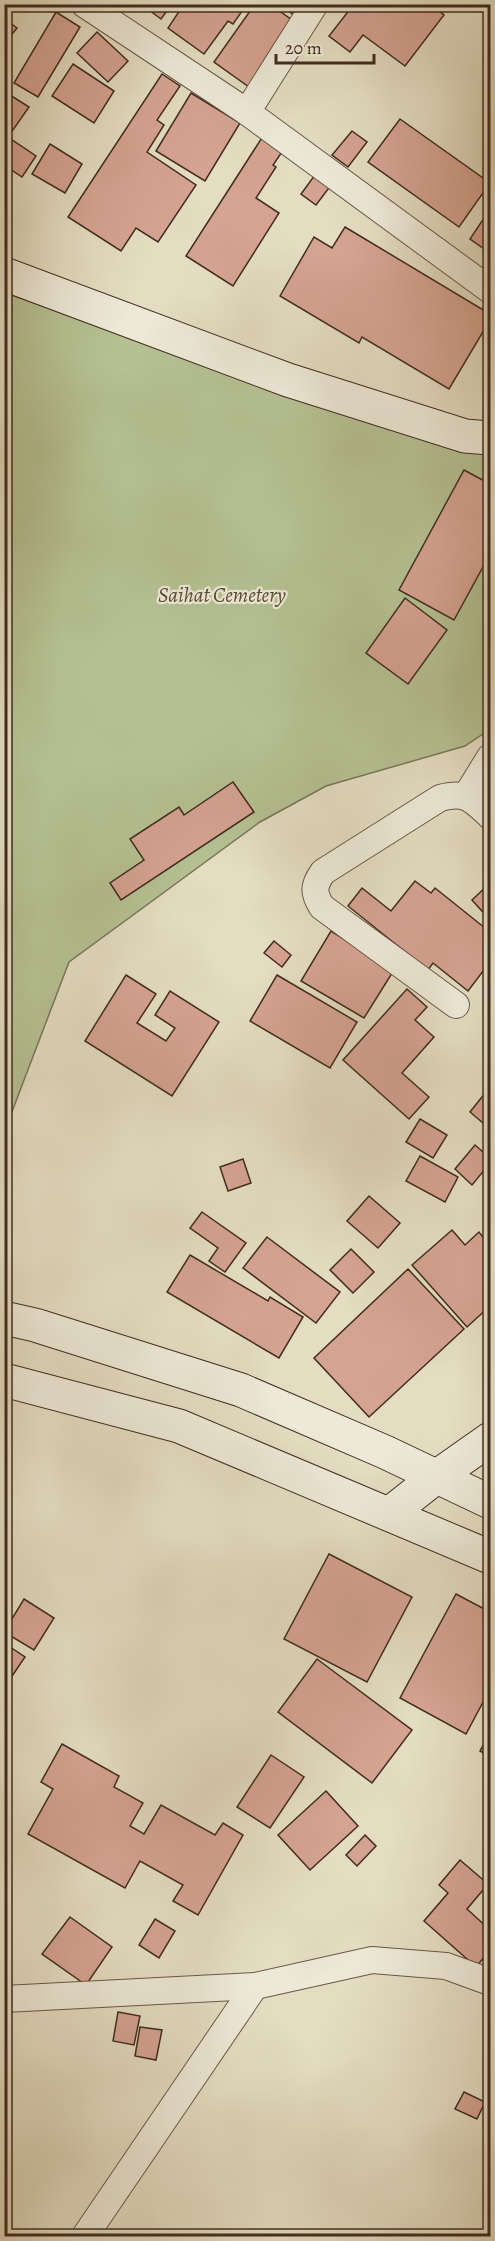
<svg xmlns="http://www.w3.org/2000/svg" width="495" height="2241" font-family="Alegreya,serif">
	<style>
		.green { fill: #b5c193; stroke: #7a765a; stroke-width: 1.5 }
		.building { fill: #d5a391; stroke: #402c20; stroke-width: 1.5 }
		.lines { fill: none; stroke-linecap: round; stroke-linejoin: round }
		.street-casing { stroke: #695848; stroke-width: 28 }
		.secondary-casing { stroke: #402c20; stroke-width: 35 }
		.street { stroke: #ede9d7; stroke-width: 26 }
		.secondary { stroke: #ede9d7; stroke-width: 33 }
		.labels { text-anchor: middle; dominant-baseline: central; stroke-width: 4.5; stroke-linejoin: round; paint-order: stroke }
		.park-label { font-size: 21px; font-style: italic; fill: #574a37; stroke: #ede9d7 }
	</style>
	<rect width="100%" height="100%" fill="#e4ddc2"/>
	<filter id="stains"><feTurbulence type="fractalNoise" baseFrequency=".00333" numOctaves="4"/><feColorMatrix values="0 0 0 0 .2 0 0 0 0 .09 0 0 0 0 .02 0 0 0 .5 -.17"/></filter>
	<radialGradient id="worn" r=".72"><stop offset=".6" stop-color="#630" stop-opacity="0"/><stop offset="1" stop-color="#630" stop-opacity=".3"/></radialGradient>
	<polygon class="green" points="5,293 490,454 490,729 465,746 326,786 260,822 69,962 5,1130"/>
	<g class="building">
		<polygon points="4,4 13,4 4,15"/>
		<polygon points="141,4 172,4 161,19"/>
		<polygon points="184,4 247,4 233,24 228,21 204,54 168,28"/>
		<polygon points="255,4 270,4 296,23 249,87 214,62"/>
		<polygon points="279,4 304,4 295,16"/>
		<polygon points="354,4 430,4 444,15 405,66 363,35 350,52 329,36"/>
		<polygon points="56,12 80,27 38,97 14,83"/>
		<polygon points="4,18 17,28 4,44"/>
		<polygon points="97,32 128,61 108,82 77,53"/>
		<polygon points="73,64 114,91 94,123 52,96"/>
		<polygon points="162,74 180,86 157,120 164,125 147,152 196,185 158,242 136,228 121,251 68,217"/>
		<polygon points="191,93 240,123 205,181 156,151"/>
		<polygon points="10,95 29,107 8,137 36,156 22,177 4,165 4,103"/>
		<polygon points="400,119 490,183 459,227 368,162"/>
		<polygon points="352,131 367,142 348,167 332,155"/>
		<polygon points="265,133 286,146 273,165 276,167 256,198 279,213 233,286 186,256"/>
		<polygon points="50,144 82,164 65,193 32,174"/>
		<polygon points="320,168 335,180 316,205 301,194"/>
		<polygon points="490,209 490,253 470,239"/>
		<polygon points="345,227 490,314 490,320 449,389 362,337 359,343 280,296 314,237 332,248"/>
		<polygon points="464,470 490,484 490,554 454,620 399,590"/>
		<polygon points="405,598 447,630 408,684 366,653"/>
		<polygon points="233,782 254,812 121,900 110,883 144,860 130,839 179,807 184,815"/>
		<polygon points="415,881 431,893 435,888 490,932 490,962 468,991 433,963 428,970 348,906 362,888 391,911"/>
		<polygon points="490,883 490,920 472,900"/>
		<polygon points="331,931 394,970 364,1018 301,981"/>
		<polygon points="274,941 291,955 282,967 264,953"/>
		<polygon points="126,975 156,994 137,1023 166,1041 175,1028 155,1015 170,991 219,1022 172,1096 85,1041"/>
		<polygon points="277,975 357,1022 330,1068 250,1021"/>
		<polygon points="407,989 427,1007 415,1020 434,1037 402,1073 429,1097 409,1119 343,1060"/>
		<polygon points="490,1087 490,1129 470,1112"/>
		<polygon points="420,1119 447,1135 433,1158 406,1142"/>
		<polygon points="475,1145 490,1158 490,1163 472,1185 455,1169"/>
		<polygon points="420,1156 458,1177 445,1202 406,1181"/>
		<polygon points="243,1159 251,1183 228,1191 220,1167"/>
		<polygon points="369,1196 400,1223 378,1248 347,1221"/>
		<polygon points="202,1212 246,1243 225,1272 209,1261 218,1248 190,1228"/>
		<polygon points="452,1230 465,1245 479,1232 490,1246 490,1306 467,1327 412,1265"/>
		<polygon points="267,1237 340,1292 316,1323 243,1268"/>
		<polygon points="351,1249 374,1272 353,1293 330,1270"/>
		<polygon points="190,1255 268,1301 270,1297 303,1317 279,1358 167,1292"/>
		<polygon points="408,1269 464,1329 369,1417 314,1358"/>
		<polygon points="329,1554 412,1597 367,1682 284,1639"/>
		<polygon points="456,1594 490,1612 490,1689 466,1734 400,1698"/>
		<polygon points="24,1599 54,1618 34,1650 4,1632"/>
		<polygon points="4,1643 25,1657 4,1688"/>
		<polygon points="317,1659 412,1730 372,1783 278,1712"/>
		<polygon points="490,1733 490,1757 480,1751"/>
		<polygon points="62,1744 119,1776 114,1787 143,1803 130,1826 144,1834 161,1805 215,1835 223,1823 243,1835 198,1915 173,1901 183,1885 140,1861 125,1888 28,1834 53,1789 41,1782"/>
		<polygon points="271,1755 304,1777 270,1828 237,1807"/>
		<polygon points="326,1791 358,1826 310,1870 278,1835"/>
		<polygon points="365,1835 376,1846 357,1866 346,1855"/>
		<polygon points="460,1860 488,1884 467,1909 490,1930 490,1950 476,1967 424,1921 448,1893 439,1885"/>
		<polygon points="70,1917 112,1947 86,1985 42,1954"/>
		<polygon points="155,1919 175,1931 159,1958 139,1945"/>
		<polygon points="118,2012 140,2016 134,2045 113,2041"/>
		<polygon points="140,2027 162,2030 156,2060 135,2056"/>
		<polygon points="464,2092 485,2102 477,2119 455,2109"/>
	</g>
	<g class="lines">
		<g class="street-casing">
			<g id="street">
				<polyline points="84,4 247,112 490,290"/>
				<polyline points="247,112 315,4"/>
				<polyline points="466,796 490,757"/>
				<path d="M 456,1005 L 322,907 C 313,893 313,886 323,872 L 440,798 C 466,791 472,799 490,816"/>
				<polyline points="4,1999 255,1986 372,1960 446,1966 490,1982"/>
				<polyline points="85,2236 255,1986"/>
			</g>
		</g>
		<g class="secondary-casing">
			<g id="secondary">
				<polyline points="4,274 288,380 465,436 490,438"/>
				<polyline points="4,1318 35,1325 241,1390 385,1452 490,1502"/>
				<polyline points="4,1380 179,1426 490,1557"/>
				<polyline points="389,1514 436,1477 490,1439"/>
			</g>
		</g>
		<use href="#street" class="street"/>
		<use href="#secondary" class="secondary"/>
	</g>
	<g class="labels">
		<g class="park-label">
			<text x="222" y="595">Saihat Cemetery</text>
		</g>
	</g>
	<rect width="495" height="2241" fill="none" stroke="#e4ddc2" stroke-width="24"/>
	<rect x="6" y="6" width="483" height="2229" fill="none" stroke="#402c20" stroke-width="3"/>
	<rect x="12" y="12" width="471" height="2217" fill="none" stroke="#402c20" stroke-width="1.5"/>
	<path d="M276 54v9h98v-9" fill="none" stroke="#402c20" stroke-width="3"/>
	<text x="285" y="54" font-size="18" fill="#402c20" stroke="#ede9d7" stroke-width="4.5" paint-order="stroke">20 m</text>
	<rect width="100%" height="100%" filter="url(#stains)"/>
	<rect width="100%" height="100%" fill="url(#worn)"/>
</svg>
